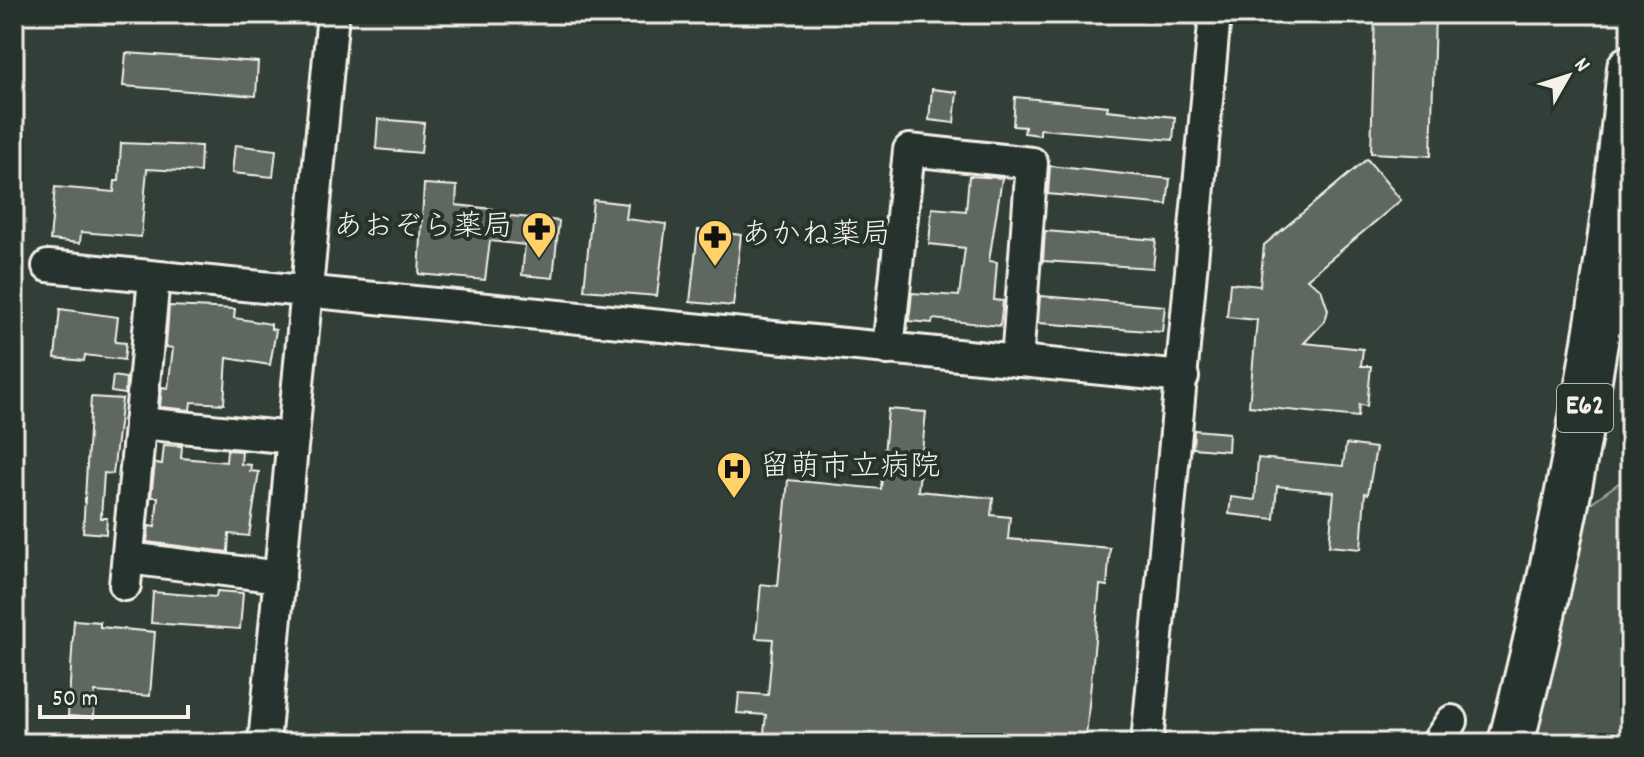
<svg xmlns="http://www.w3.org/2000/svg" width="1644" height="757" font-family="Dekko,'Klee One',sans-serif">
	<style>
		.green { fill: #4c564f; stroke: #a0a49c; stroke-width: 2 }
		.building { fill: #5f6861; stroke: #f4f1e8; stroke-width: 2 }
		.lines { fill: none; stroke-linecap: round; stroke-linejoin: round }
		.minor-casing { stroke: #f4f1e8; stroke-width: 36 }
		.highway-casing { stroke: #f4f1e8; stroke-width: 50 }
		.minor { stroke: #26332d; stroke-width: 30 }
		.highway { stroke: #26332d; stroke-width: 44 }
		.labels { text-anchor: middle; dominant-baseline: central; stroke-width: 8; stroke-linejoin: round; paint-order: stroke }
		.shield { fill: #26332d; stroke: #b6b8b0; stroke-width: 2 }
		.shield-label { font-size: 28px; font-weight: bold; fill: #f4f1e8 }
		.poi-label { font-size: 30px; fill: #f4f1e8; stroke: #26332d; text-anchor: start }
	</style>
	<rect width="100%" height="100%" fill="#323e38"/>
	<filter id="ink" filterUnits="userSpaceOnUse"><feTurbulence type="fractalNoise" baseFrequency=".0125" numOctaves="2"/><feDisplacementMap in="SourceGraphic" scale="16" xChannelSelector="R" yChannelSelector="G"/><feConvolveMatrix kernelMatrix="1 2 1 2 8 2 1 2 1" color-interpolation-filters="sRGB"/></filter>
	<g filter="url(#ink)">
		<polygon class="green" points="1630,475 1630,743 1490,743 1540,539"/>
		<g class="building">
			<polygon points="1375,14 1435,14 1431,156 1371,153"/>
			<polygon points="126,53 258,62 256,96 123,86"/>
			<polygon points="932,89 957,92 954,123 929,120"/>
			<polygon points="1015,97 1108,106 1107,110 1175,117 1173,140 1040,129 1040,135 1024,133 1025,127 1013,126"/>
			<polygon points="378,119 424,123 421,153 376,149"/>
			<polygon points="121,143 201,146 200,172 147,169 141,237 81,232 80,243 50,240 55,187 114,192 115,181 119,181"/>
			<polygon points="235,145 276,150 273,177 232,173"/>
			<polygon points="1367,159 1401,200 1307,279 1321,289 1328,310 1325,321 1304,343 1363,349 1361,366 1371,366 1367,406 1359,405 1358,417 1249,406 1257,320 1227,317 1230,283 1260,286 1264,245"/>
			<polygon points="1050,166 1170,179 1167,205 1048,194"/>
			<polygon points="969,176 1002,178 989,261 997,262 994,300 1003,301 1000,326 933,319 932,323 909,321 912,293 959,296 965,248 929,244 932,208 966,211"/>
			<polygon points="424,184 457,186 456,205 493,209 492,214 559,221 553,278 522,275 525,245 490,241 485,280 419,274"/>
			<polygon points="593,200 628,204 626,219 666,224 657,296 584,290"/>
			<polygon points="698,230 741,235 733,306 690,302"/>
			<polygon points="1045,231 1156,240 1153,268 1043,261"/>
			<polygon points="1040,296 1165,306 1162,332 1038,323"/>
			<polygon points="169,306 235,309 234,318 271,324 271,329 276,330 270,365 227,358 224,404 191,402 190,410 160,407 162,387 168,388 173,348 166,347"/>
			<polygon points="60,309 118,317 115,342 126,343 124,360 85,355 84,361 55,358"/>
			<polygon points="113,376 126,378 125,394 111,392"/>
			<polygon points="91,397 122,399 113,474 104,473 101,518 107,518 106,534 83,532"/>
			<polygon points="888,409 926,412 918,491 993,498 991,515 1010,517 1008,539 1110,548 1107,586 1100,585 1086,737 1071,736 1070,743 763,743 766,715 737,713 739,693 768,695 773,639 756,638 761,584 778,586 788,480 881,489"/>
			<polygon points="1194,430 1229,433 1228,451 1193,448"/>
			<polygon points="1346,444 1376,448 1368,494 1365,493 1361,549 1329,546 1334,492 1277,486 1274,519 1229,514 1231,497 1255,500 1258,458 1343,466"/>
			<polygon points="164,445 182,446 181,458 226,462 227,450 242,451 241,464 251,465 250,471 259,472 249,536 229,534 228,552 147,542 149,526 155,527 158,497 151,497 155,463 162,464"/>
			<polygon points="217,591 243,593 240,629 151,623 153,592 216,597"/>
			<polygon points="74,620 100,622 100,627 155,632 150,696 95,692 94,718 68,716"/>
		</g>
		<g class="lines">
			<g class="minor-casing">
				<g id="minor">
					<polyline points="48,266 1183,377"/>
					<polyline points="888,349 909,150 1032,163 1017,361"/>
					<polyline points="140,423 293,438"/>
					<polyline points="128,558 280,577"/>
					<polyline points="125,585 154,278"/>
					<polyline points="264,743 333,14"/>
					<polyline points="1147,743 1215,14"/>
					<polyline points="1437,743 1452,721"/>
				</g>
			</g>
			<g class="highway-casing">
				<path id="highway" d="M 1511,743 C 1568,521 1609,296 1630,68"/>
			</g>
			<use href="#minor" class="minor"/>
			<use href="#highway" class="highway"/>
		</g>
	</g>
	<defs>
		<g id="pharmacy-pin" transform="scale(1.8)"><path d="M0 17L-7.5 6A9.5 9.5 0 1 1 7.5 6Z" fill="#ffd166" stroke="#26332d"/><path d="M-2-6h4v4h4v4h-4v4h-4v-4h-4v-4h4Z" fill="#111"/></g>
		<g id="hospital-pin" transform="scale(1.8)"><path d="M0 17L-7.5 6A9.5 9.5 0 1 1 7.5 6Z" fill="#ffd166" stroke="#26332d"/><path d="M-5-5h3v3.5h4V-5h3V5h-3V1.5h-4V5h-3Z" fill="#111"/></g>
	</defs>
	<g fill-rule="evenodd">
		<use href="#pharmacy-pin" x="539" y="229"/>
		<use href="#pharmacy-pin" x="715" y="237"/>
		<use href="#hospital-pin" x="734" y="469"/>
	</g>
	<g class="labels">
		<rect class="shield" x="1557" y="384" width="56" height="48" rx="6"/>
		<g class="shield-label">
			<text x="1585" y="408">E62</text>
		</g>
		<g class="poi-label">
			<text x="513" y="229" text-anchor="end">あおぞら薬局</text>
			<text x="741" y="237">あかね薬局</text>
			<text x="760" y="469">留萌市立病院</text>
		</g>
	</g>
	<rect width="1644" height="757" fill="none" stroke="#26332d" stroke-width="48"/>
	<rect x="24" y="24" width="1596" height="709" fill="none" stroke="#f4f1e8" stroke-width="3" filter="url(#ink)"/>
	<g transform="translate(1568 76) rotate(51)" stroke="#26332d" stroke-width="6" paint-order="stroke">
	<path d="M0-6L14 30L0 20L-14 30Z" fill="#f4f1e8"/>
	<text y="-12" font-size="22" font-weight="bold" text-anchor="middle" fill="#f4f1e8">N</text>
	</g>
	<path d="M40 705v12h148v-12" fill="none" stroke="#f4f1e8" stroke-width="4"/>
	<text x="52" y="705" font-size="24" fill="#f4f1e8" stroke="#26332d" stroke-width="6" paint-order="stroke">50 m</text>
</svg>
